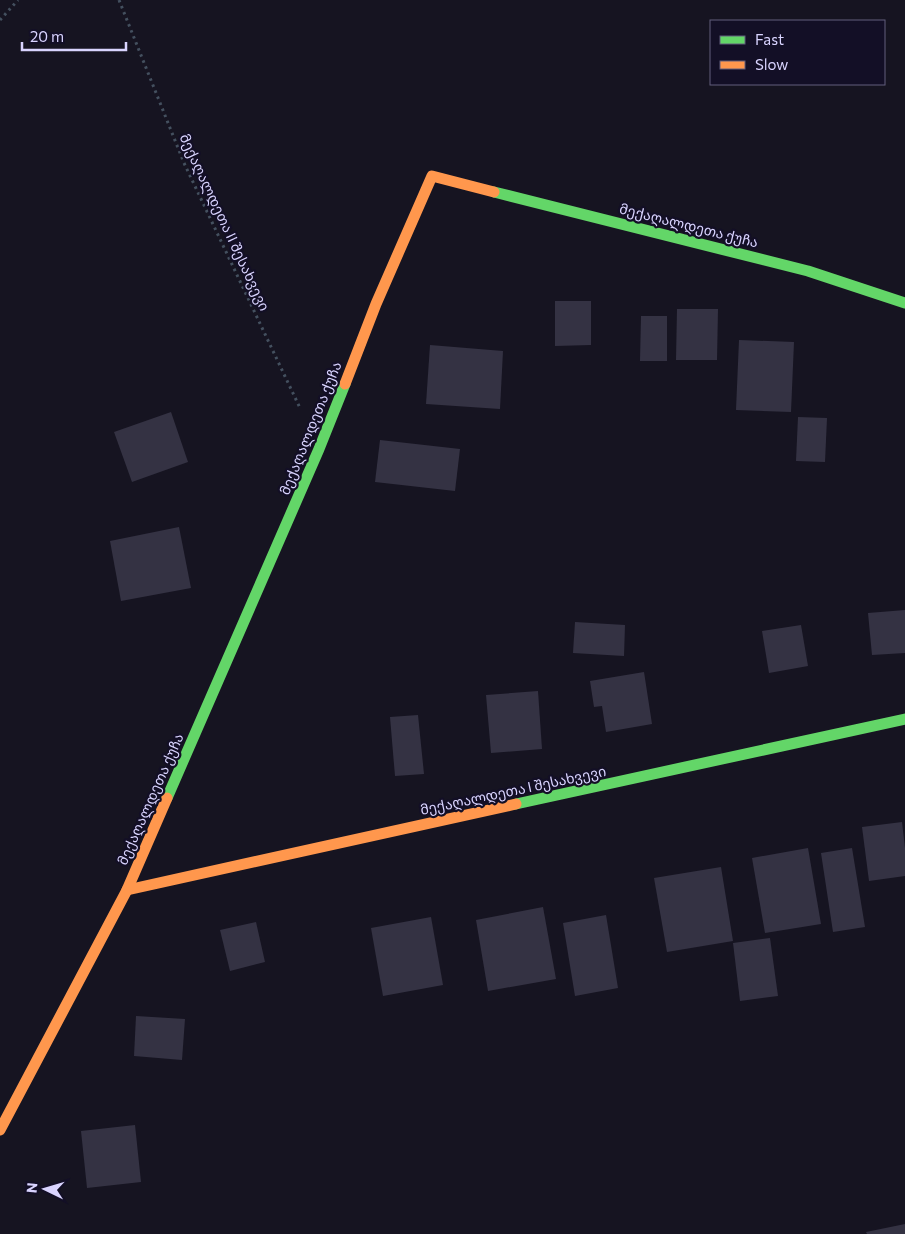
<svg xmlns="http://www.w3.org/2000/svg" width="905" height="1234" font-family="Commissioner,'Noto Sans Georgian',sans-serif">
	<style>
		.building { fill: #343243 }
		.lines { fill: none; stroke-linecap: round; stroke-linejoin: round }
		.path { stroke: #44505f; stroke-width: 3; stroke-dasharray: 2.5 4; stroke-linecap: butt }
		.fast { stroke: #63d668; stroke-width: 11 }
		.slow { stroke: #ff974d; stroke-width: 11 }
		.labels { text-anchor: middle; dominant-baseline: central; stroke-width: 4.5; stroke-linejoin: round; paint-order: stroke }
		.street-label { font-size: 14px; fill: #d9d4ff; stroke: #130f26 }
	</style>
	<rect width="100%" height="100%" fill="#161421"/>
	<g class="building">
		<polygon points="555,301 591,301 591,345 555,346"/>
		<polygon points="677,309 718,309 717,360 676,360"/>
		<polygon points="641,316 667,316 667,361 640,361"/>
		<polygon points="739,340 794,342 791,412 736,410"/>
		<polygon points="430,345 503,351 500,409 426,404"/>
		<polygon points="171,412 188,462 132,482 114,432"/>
		<polygon points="798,417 827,418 825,462 796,461"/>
		<polygon points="380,440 460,449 455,491 375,482"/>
		<polygon points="179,527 191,588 121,601 110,541"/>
		<polygon points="905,610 905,653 872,655 868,613"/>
		<polygon points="575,622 625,625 624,656 573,653"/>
		<polygon points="801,625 808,666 769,673 762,631"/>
		<polygon points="644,672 652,724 606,732 602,706 594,707 590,681"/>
		<polygon points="538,691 542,749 491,753 486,695"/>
		<polygon points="418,715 424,774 395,776 390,717"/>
		<polygon points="902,822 905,848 905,876 869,881 862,827"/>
		<polygon points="808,848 821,924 765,933 752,858"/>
		<polygon points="852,848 865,927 833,932 821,853"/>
		<polygon points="721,867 733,941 667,952 654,878"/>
		<polygon points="543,907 556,979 488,991 476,920"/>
		<polygon points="606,915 618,988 575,996 563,923"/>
		<polygon points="431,917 443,985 383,996 371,928"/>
		<polygon points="256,922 265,962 230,971 220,930"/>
		<polygon points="770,938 778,996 740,1001 733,943"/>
		<polygon points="136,1016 185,1019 182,1060 134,1056"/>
		<polygon points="135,1125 141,1182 87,1188 81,1131"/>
		<polygon points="905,1224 905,1234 867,1234 866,1232"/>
	</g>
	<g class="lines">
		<g class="path">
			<polyline points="119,0 184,163 300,408"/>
			<polyline points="0,20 18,0"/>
		</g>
		<g class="fast">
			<polyline points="494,192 808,271 905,303"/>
			<polyline points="167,798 319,449 345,384"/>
			<polyline points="516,804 905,719"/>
		</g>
		<g class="slow">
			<polyline points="345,384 376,304 432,176 494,192"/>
			<polyline points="127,890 516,804"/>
			<polyline points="0,1130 127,890 167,798"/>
		</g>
	</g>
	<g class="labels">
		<g class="street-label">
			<text transform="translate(225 222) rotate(65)">მექაღალდეთა II შესახვევი</text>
			<text transform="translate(689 225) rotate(14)">მექაღალდეთა ქუჩა</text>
			<text transform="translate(310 428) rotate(-68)">მექაღალდეთა ქუჩა</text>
			<text transform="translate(513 790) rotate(-12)">მექაღალდეთა I შესახვევი</text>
			<text transform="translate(150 799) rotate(-66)">მექაღალდეთა ქუჩა</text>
		</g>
	</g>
	<rect x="710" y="20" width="175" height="65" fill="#130f26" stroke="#625e7d"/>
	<rect x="720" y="36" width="25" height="8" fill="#63d668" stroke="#625e7d"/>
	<text x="755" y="45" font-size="15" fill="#d9d4ff">Fast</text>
	<rect x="720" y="61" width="25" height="8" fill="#ff974d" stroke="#625e7d"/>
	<text x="755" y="70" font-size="15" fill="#d9d4ff">Slow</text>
	<g transform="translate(45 1189) rotate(275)" stroke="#130f26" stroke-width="4" paint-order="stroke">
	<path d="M0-4L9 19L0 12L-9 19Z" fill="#d9d4ff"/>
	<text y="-8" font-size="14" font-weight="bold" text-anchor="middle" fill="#d9d4ff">N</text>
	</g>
	<path d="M22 42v8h104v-8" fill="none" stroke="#d9d4ff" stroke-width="2.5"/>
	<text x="30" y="42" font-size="15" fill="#d9d4ff" stroke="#130f26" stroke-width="4" paint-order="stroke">20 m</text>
</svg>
